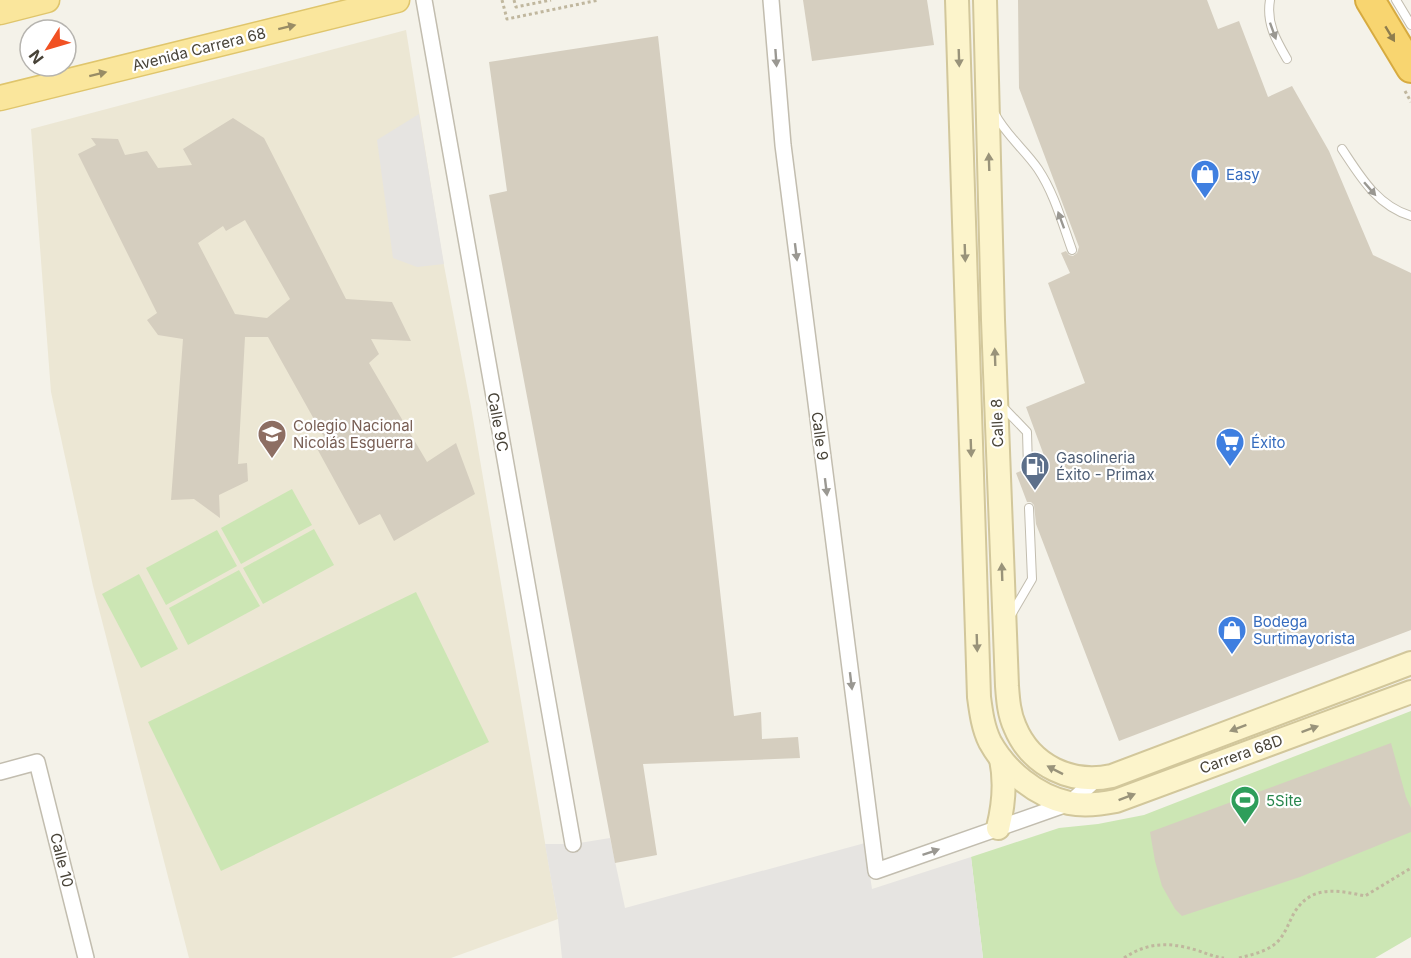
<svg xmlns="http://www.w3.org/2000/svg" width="1411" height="958" font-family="Inter,sans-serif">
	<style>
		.education { fill: #ece7d4 }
		.green { fill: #cce6b4 }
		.parking { fill: #e6e4e1 }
		.building { fill: #d5cebf; fill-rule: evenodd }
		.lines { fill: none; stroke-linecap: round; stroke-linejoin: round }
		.lane-casing { stroke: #c2bdaf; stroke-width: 10 }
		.street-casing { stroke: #c2bdaf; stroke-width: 18 }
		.secondary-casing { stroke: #d2c79b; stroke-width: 26 }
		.primary-casing { stroke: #dfc56c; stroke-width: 27 }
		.highway-casing { stroke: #d7ab40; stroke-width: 32 }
		.path { stroke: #c0b79e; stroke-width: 3; stroke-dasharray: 3 3; stroke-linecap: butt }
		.lane { stroke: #fff; stroke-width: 8 }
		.street { stroke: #fff; stroke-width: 15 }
		.secondary { stroke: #fcf4cb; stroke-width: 22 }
		.primary { stroke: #fae69c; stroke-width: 24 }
		.highway { stroke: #f8d570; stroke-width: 28 }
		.oneway { fill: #988c65 }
		.oneway2 { fill: #9a9892 }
		.oneway3 { fill: #8e7d4e }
		.oneway4 { fill: #99937a }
		.labels { text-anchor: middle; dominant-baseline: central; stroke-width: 4.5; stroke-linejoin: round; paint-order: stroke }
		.street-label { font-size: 15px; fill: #484338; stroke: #fff }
		.shop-label { font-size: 15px; fill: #366cbe; stroke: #fff; text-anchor: start }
		.education-label { font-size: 15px; fill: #785e54; stroke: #fff; text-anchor: start }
		.service-label { font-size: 15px; fill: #4e5e75; stroke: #fff; text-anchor: start }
		.leisure-label { font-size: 15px; fill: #27864d; stroke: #fff; text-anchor: start }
	</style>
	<rect width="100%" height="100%" fill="#f4f2e9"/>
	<polygon class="education" points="406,30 442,255 471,407 558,919 451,958 189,958 93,586 51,392 31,129"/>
	<g class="green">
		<polygon points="292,489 312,525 241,564 221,528"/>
		<polygon points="314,529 334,565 263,604 243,568"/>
		<polygon points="217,530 237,566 166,605 146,568"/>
		<polygon points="239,570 260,606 188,645 169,608"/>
		<polygon points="139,574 178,649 141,668 102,594"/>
		<polygon points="416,592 489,742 221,871 148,722"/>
		<polygon points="1411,711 1411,937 1375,958 983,958 971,857 1059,828 1098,824 1144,815"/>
	</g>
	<g class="parking">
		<polygon points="419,114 444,264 417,267 393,258 377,140"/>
		<polygon points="610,838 625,908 865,843 872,889 971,857 983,958 562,958 558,919 545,844 573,844"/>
	</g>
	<g class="building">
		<polygon points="803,0 927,0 934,45 812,61"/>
		<polygon points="1018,0 1207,0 1218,29 1239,21 1268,97 1292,86 1329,151 1373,255 1411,273 1411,630 1119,741 1036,524 1034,505 1031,502 1027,502 1016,473 1023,470 1026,473 1031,473 1034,466 1046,461 1026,407 1085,383 1048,283 1070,273 1061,253 1066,251 1069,255 1073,256 1077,253 1079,247 1019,88"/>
		<polygon points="658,36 734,716 761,712 762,739 798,737 800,758 643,764 657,855 615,863 489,195 507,191 489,62"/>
		<path d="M 233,118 L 264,138 L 346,299 L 392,302 L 411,341 L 371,339 L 379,354 L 369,363 L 427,462 L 456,443 L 475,494 L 394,541 L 380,514 L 359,525 L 314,443 L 324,437 L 268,337 L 245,337 L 238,464 L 247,463 L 248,481 L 219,495 L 220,518 L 194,499 L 171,500 L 183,339 L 158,335 L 147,320 L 157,313 L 78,154 L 96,145 L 91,138 L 118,139 L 125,155 L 147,151 L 158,168 L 192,165 L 183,149 ZM 245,220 L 290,299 L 267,318 L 235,314 L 198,243 L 223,226 L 226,231 Z"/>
		<polygon points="1391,743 1406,797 1411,808 1411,832 1300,877 1182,916 1175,909 1162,886 1155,861 1150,832"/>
	</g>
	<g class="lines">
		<g class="lane-casing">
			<g id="lane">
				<path d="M 1270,0 C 1266,23 1276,40 1287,59"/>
				<polyline points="1396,0 1411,25"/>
				<path d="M 995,114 C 1006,135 1025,150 1038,169 C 1054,193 1062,222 1072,250"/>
				<path d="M 1342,149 C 1360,176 1377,206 1411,216"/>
				<polyline points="1001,405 1027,432 1028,468"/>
				<polyline points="1011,615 1032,579 1029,508"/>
			</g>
		</g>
		<g class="street-casing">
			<g id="street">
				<polyline points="424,0 573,844"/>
				<polyline points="771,0 783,145 876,871 1070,803 1095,780"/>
				<polyline points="0,772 37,762 86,958"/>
			</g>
		</g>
		<g class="secondary-casing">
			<g id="secondary">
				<path d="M 957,0 L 979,697 C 981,712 983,728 990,742 C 1006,771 1036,796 1069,803 C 1084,806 1101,804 1116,801 L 1411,692"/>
				<path d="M 985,0 L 993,320 L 1007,686 C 1008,700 1009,714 1015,727 C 1031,766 1072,785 1112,776 L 1411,663"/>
				<path d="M 998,828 C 1004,804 1006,783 1001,759"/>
			</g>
		</g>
		<g class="primary-casing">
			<g id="primary">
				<polyline points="0,12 47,0"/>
				<polyline points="0,98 397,0"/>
			</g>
		</g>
		<g class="highway-casing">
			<polyline id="highway" points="1370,0 1411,68"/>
		</g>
		<g class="path">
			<polyline points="502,0 507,19 599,0"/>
			<polyline points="514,0 516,7 551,0"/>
			<polyline points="1405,91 1411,102"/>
			<path d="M 1124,958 C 1148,942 1169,942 1196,950 C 1206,953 1214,957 1224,958"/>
			<path d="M 1239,958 C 1254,954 1270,951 1280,939 C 1288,929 1291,915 1299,906 C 1316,885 1342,891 1365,896 L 1411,868"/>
		</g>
		<use href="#lane" class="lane"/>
		<use href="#street" class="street"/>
		<use href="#secondary" class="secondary"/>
		<use href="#primary" class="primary"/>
		<use href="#highway" class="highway"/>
	</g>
	<defs><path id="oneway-solid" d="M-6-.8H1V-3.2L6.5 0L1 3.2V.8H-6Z" transform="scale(1.5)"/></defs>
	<g class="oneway">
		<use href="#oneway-solid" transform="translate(287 27) rotate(-14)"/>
		<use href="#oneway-solid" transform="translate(98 74) rotate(-14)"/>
	</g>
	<g class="oneway2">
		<use href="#oneway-solid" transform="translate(1273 31) rotate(70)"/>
		<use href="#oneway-solid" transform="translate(776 58) rotate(86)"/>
		<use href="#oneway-solid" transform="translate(1370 189) rotate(49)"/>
		<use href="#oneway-solid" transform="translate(1061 220) rotate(-110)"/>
		<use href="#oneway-solid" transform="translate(796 252) rotate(83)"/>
		<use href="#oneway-solid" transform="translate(826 487) rotate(83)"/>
		<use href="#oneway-solid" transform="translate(851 681) rotate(83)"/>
		<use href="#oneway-solid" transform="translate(931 852) rotate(-19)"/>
	</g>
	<use class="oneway3" href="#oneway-solid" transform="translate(1390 34) rotate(59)"/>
	<g class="oneway4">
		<use href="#oneway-solid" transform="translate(959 58) rotate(88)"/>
		<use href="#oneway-solid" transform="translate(989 162) rotate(-92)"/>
		<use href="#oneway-solid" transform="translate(965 253) rotate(88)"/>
		<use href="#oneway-solid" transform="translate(995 357) rotate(-92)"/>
		<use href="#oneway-solid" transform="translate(971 448) rotate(88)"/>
		<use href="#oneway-solid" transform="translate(1002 572) rotate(-92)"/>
		<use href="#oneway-solid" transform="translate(977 643) rotate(88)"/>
		<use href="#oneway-solid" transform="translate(1238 728) rotate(159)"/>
		<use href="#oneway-solid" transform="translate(1310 729) rotate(-20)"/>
		<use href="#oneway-solid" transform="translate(1055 770) rotate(-153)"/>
		<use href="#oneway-solid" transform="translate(1127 797) rotate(-21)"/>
	</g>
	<defs>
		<g id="shop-pin" transform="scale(1.5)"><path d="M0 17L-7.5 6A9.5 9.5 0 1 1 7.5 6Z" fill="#3f7fe0" stroke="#fff"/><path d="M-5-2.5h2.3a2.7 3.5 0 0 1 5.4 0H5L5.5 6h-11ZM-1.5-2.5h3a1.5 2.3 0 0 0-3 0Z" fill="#fff"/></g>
		<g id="school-pin" transform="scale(1.5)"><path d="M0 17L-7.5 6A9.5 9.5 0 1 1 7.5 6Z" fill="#8d6e63" stroke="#fff"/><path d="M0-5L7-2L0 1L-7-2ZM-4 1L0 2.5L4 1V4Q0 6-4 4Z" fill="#fff"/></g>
		<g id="supermarket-pin" transform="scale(1.5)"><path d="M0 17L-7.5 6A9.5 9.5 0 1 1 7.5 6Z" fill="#3f7fe0" stroke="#fff"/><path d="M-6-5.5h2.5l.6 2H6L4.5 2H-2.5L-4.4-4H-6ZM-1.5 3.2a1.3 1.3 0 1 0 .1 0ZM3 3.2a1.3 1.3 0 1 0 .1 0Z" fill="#fff"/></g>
		<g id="fuel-pin" transform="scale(1.5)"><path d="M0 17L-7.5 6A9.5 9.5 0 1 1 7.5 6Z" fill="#5c6f8a" stroke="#fff"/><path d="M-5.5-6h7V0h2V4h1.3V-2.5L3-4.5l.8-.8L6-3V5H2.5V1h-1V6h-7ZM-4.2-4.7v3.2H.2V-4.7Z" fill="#fff"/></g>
		<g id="stadium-pin" transform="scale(1.5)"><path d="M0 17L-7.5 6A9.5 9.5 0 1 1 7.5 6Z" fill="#2e9e5b" stroke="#fff"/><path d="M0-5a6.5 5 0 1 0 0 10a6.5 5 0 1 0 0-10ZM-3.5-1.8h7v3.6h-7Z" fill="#fff"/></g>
	</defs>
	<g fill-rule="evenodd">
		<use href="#shop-pin" x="1205" y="174"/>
		<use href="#school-pin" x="272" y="434"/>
		<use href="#supermarket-pin" x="1230" y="442"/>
		<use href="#fuel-pin" x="1035" y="466"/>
		<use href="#shop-pin" x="1232" y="630"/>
		<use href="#stadium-pin" x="1245" y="800"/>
	</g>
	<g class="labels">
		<g class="street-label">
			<text transform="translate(199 49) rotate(-14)">Avenida Carrera 68</text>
			<text transform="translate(498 422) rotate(80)">Calle 9C</text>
			<text transform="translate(997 423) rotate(-92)">Calle 8</text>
			<text transform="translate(820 436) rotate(83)">Calle 9</text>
			<text transform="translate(1241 754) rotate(-20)">Carrera 68D</text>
			<text transform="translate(62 860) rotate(76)">Calle 10</text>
		</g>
		<g class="shop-label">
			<text x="1226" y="174">Easy</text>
			<text x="1251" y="442">Éxito</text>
			<text x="1253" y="621">Bodega<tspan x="1253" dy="17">Surtimayorista</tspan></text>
		</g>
		<g class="education-label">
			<text x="293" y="425">Colegio Nacional<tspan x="293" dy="17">Nicolás Esguerra</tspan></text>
		</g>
		<g class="service-label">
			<text x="1056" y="457">Gasolineria<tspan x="1056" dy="17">Éxito - Primax</tspan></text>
		</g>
		<g class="leisure-label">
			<text x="1266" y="800">5Site</text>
		</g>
	</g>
	<g transform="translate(48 48) rotate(233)"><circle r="28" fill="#ffffff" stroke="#b6b4af" stroke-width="1.5"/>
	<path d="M0-4.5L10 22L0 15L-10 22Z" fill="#f15123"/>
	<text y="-9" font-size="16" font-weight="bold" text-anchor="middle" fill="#484338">N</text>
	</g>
</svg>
